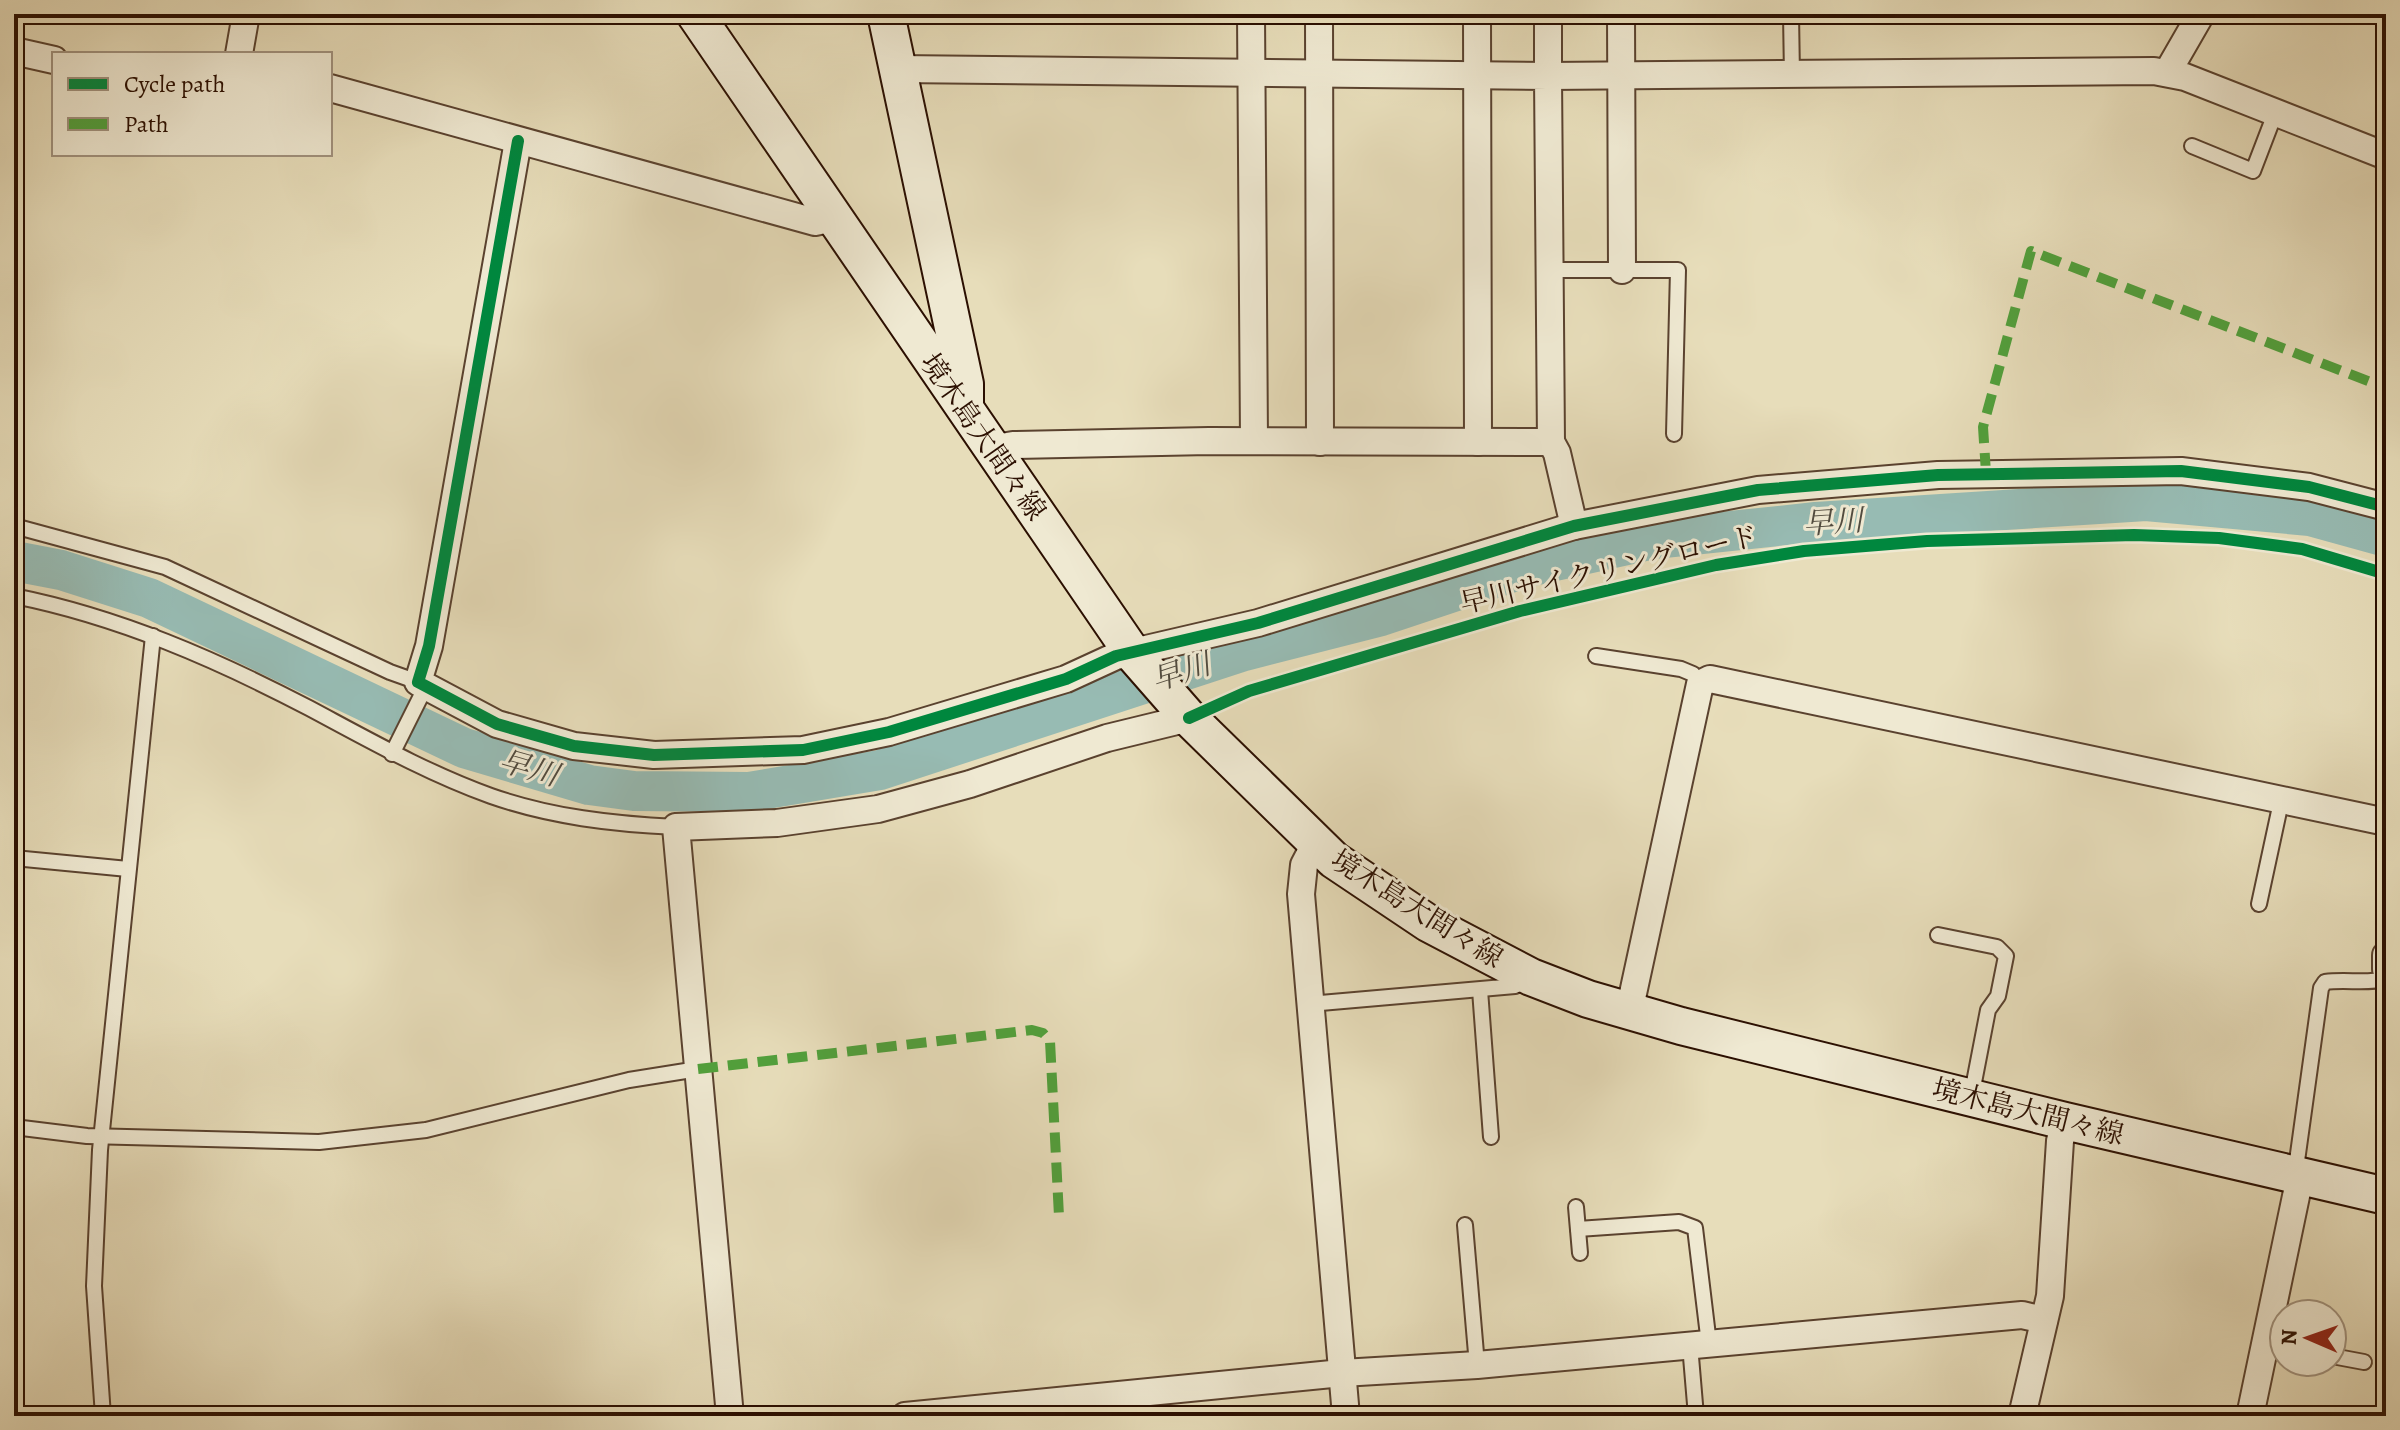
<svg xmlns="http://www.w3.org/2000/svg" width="2400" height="1430" font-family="Alegreya,'Noto Serif JP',serif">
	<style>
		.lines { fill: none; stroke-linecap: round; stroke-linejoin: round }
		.river { stroke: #97bbb3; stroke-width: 40 }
		.lane-casing { stroke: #5a422f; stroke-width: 18 }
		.street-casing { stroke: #5a422f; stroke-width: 30 }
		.secondary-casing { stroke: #2b0f01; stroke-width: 40 }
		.lane { stroke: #efe9d2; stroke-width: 14 }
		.street { stroke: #efe9d2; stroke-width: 26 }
		.secondary { stroke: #efe9d2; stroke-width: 36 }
		.quiet { stroke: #51a03c; stroke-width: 10; stroke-dasharray: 20 10; stroke-linecap: butt }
		.cycleway-casing { stroke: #efe9d2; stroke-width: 17 }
		.cycleway { stroke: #00873e; stroke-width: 12 }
		.labels { text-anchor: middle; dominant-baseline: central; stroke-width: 6; stroke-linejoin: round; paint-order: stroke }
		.street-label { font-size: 28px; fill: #2b0f01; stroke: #efe9d2 }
		.water-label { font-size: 30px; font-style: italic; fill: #514b3f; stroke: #efe9d2 }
	</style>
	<rect width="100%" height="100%" fill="#e7ddba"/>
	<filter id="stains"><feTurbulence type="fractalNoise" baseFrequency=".0025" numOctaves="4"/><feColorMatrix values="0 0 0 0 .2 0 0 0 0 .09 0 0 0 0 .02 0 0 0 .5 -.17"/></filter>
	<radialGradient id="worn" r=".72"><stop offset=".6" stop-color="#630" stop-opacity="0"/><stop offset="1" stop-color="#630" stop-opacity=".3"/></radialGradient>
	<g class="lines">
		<polyline class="river" points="14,561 61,570 149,598 464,748 589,785 634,791 749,792 880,770 1244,651 1381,616 1528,567 1654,539 1816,522 2146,501 2310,516 2386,537"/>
		<g class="lane-casing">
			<g id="lane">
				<polyline points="1791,14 1792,76"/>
				<polyline points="2192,146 2253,171 2276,111"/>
				<polyline points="1549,270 1678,270 1674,434"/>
				<polyline points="14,526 165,567 390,672 418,682"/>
				<path d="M 14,596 C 119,617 215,659 309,708 C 369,740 427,773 491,796 C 551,817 613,824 676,827"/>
				<polyline points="1596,656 1681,669 1693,674 1700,684"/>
				<polyline points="392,754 426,686"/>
				<polyline points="14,858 128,869"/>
				<polyline points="2259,904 2281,802"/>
				<polyline points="1938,935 1997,947 2006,956 1998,996 1988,1010 1971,1098"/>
				<polyline points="1480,990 1491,1137"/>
				<polyline points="1309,1004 1515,986 1528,980"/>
				<polyline points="14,1127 87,1136 319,1142 426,1130 629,1080 698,1069"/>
				<path d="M 2299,1173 L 2297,1161 L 2321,988 L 2325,982 C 2346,979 2366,984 2386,979"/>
				<polyline points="1576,1207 1580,1253"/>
				<polyline points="1465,1225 1477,1365"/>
				<polyline points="1578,1229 1679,1222 1695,1228 1709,1344"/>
				<polyline points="2267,1344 2284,1347"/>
				<polyline points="1690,1345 1696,1416"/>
				<polyline points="2332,1356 2364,1362"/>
				<polyline points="103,1416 94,1286 100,1150 153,636"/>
			</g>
		</g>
		<g class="street-casing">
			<g id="street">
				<polyline points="1251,14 1254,441"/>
				<polyline points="1319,14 1320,442"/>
				<polyline points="1477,14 1478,442"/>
				<polyline points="1548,14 1548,76 2154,71 2185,77 2386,156"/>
				<polyline points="1621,14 1622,270"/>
				<polyline points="14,51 54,60"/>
				<polyline points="239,54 246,14"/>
				<polyline points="897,69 1548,76 1551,442"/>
				<polyline points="2167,73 2201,14"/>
				<polyline points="330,88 815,222 834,218"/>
				<polyline points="518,141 429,646 418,682 497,724 574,746 654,755 803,750 889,732 1066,679 1116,656 1258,623 1574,526 1758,490 1938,475 2181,471 2309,487 2386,507"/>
				<polyline points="990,449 1013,445 1209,441 1551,442 1557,453 1574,526"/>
				<polyline points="1315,844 1304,865 1301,894 1346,1416"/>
				<polyline points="2386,955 2386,969"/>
				<polyline points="1629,1012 1700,684 1710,679 2386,822"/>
				<polyline points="730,1416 676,827 777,823 878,809 970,784 1107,738 1189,718"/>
				<polyline points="905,1416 1342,1373 1477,1365 2022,1315 2044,1320"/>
				<polyline points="2022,1416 2050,1296 2060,1141 2065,1121"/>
				<polyline points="2250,1416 2300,1177"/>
			</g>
		</g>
		<g class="secondary-casing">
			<g id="secondary">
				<polyline points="695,14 1133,654 1189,718 1334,860 1428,923 1531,977 1588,999 1681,1026 2065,1121 2386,1196"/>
				<polyline points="886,14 965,384 965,407"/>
			</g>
		</g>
		<use href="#lane" class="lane"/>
		<use href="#street" class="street"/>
		<use href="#secondary" class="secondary"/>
		<g class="quiet">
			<polyline points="1986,473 1983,427 2031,251 2386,388"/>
			<polyline points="698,1069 1032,1030 1043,1033 1050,1041 1059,1216"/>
		</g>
		<g class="cycleway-casing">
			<g id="cycleway">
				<polyline points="518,141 429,646 418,682 497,724 574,746 654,755 803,750 889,732 1066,679 1116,656 1258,623 1574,526 1758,490 1938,475 2181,471 2309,487 2386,507"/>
				<polyline points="1189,718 1249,691 1520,611 1716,565 1804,551 1927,541 2134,535 2219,538 2302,549 2386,574"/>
			</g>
		</g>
		<use href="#cycleway" class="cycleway"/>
	</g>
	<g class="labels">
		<g class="street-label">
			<text transform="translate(983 437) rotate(55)">境木島大間々線</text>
			<text transform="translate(1609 570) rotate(-13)">早川サイクリングロード</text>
			<text transform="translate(1417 909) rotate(32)">境木島大間々線</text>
			<text transform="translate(2028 1112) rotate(14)">境木島大間々線</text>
		</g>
		<g class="water-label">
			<text transform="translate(1833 522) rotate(-4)">早川</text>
			<text transform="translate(1181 672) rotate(-18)">早川</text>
			<text transform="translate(529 768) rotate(16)">早川</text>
		</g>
	</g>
	<rect width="2400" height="1430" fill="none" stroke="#e7ddba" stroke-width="48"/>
	<rect x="16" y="16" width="2368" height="1398" fill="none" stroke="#2b0f01" stroke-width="4"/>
	<rect x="24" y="24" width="2352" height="1382" fill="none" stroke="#2b0f01" stroke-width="2"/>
	<rect x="52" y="52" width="280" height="104" fill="#efe9d2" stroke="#a1927e" stroke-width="2"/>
	<rect x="68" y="78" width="40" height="12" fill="#00873e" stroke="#a1927e" stroke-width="2"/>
	<text x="124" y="92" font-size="24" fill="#2b0f01">Cycle path</text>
	<rect x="68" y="118" width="40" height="12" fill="#51a03c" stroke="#a1927e" stroke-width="2"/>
	<text x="124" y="132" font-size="24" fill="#2b0f01">Path</text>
	<g transform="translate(2308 1338) rotate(272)"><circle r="38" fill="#efe9d2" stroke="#a1927e" stroke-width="2"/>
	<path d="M0-6L14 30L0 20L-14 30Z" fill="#8f2418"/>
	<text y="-12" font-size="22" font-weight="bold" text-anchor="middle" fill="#2b0f01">N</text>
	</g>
	<rect width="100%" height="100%" filter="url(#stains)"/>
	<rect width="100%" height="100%" fill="url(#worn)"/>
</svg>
